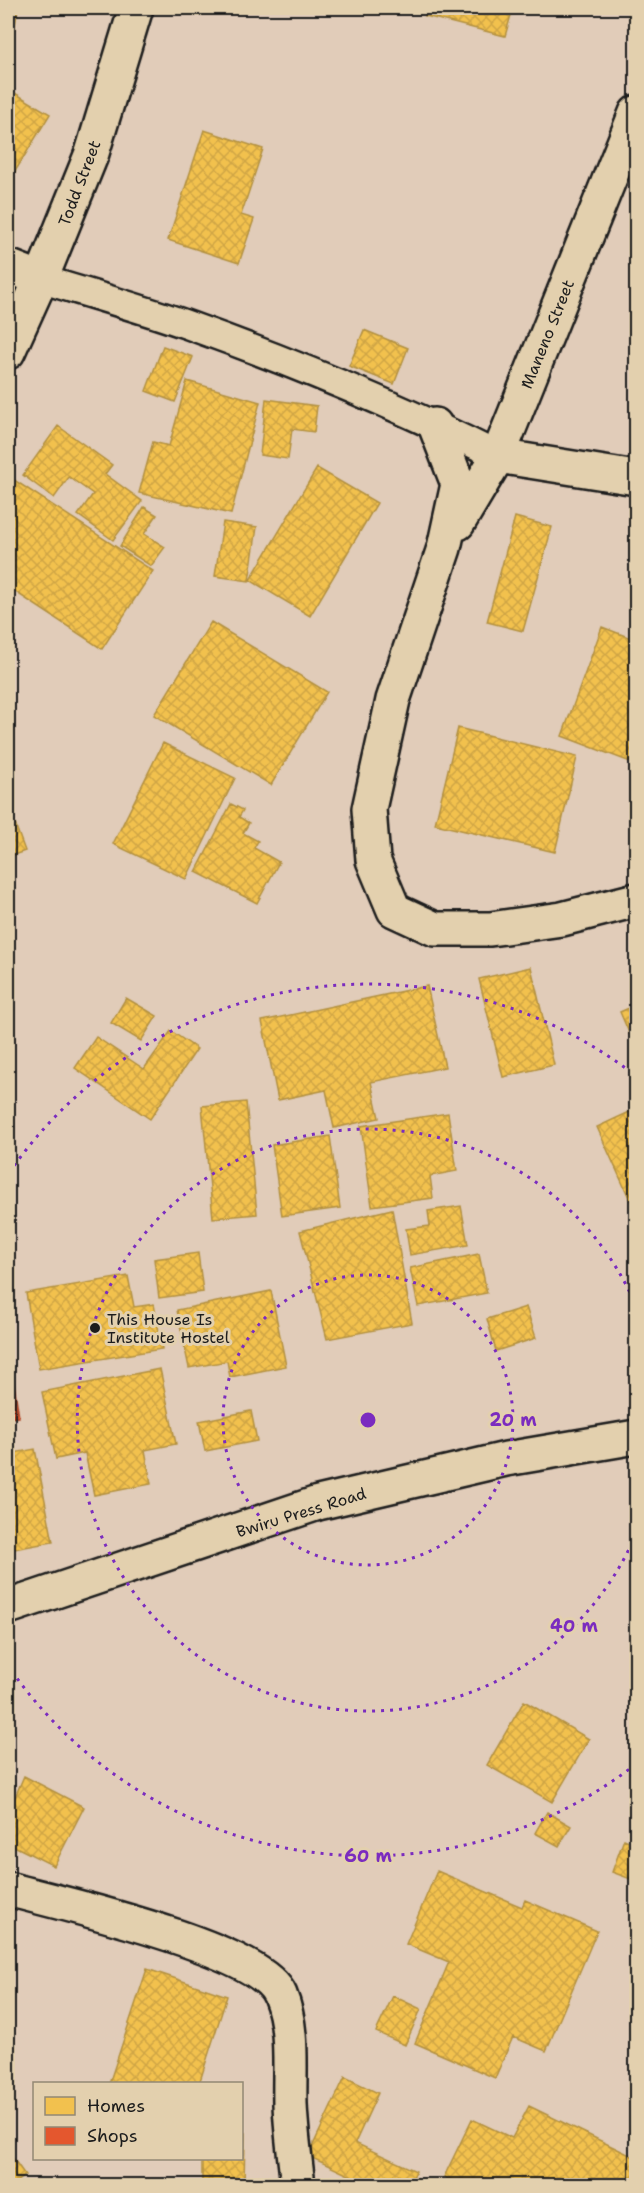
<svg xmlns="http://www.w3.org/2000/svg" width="644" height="2193" font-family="'Shantell Sans',sans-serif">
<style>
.homes{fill:url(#homes-cross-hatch);stroke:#b2903f;stroke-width:1.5}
.shops{fill:url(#shops-cross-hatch);stroke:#a84529;stroke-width:1.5}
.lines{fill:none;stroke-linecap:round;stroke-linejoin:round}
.service-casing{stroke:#1c1c1c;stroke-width:32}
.minor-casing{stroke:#1c1c1c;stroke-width:38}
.tertiary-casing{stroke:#1c1c1c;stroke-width:38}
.service{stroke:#e3d0ae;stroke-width:27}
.minor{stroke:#e3d0ae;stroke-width:33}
.tertiary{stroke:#e3d0ae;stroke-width:33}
.ring{fill:none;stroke:#7b2cbf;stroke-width:3;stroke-dasharray:3 6}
.poi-dot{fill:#1c1c1c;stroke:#e3d0ae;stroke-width:2}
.labels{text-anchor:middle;stroke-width:6;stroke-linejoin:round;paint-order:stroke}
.street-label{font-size:16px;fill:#1c1c1c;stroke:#e3d0ae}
.poi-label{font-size:16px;fill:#1c1c1c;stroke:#e3d0ae;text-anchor:start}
.centre{fill:#7b2cbf;stroke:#e3d0ae;stroke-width:3}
.ring-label{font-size:18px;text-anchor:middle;font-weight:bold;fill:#7b2cbf;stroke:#e3d0ae;stroke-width:6;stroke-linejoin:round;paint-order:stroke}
</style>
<defs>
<pattern id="homes-cross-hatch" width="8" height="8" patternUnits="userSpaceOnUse" patternTransform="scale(1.5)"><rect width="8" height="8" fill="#f2c14e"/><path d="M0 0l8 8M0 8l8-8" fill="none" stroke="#cfa544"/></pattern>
<pattern id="shops-cross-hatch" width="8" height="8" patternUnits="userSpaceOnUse" patternTransform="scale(1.5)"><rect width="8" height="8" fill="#e4572e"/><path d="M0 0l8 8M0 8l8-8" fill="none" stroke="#b84726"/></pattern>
</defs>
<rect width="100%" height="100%" fill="#e1ccb9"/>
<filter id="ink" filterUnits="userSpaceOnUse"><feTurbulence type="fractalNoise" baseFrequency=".0167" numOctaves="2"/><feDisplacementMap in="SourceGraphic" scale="12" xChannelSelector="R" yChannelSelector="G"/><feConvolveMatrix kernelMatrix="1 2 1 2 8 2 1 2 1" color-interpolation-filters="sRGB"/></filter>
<g filter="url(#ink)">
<path class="homes" d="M8,8H18L12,42H8Z
M427,8H513L505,36L425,16Z
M8,89L50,114L8,183Z
M204,130L263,149L241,215L254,219L239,263L168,240Z
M364,330L408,348L394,384L349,366Z
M163,346L193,357L175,402L146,391Z
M187,381L260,402L231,514L139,493L153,442L169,446Z
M266,399L317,406L314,432L292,429L288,459L260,455Z
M58,426L112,465L105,474L142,501L113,540L78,515L93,494L69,477L54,498L23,475Z
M317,468L377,503L310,616L250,580Z
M8,476L153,571L102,649L8,587Z
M144,507L157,515L144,534L165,547L151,566L120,546Z
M515,517L552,527L523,631L487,622Z
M223,522L257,527L249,581L215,576Z
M211,622L327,692L271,785L154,715Z
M602,627L636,640V752L633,763L562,736Z
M458,728L577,757L555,852L435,824Z
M163,743L235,778L186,879L113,844Z
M231,804L243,810L239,817L249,823L243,833L258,841L254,848L279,862L257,903L196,872Z
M15,824L25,851L8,857V827Z
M531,967L554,1065L503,1077L479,979Z
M427,986L445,1067L371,1082L379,1118L334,1128L326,1090L278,1100L262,1021Z
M126,998L157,1016L141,1041L111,1023Z
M636,1005V1049L620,1012Z
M171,1031L197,1049L150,1119L75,1068L96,1037L144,1069Z
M246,1102L257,1214L213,1218L202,1106Z
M636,1109V1199L631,1202L597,1127Z
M448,1113L457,1171L430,1176L433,1198L372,1206L361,1126Z
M330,1136L340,1208L282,1216L272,1145Z
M461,1206L468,1245L410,1255L406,1229L430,1226L428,1211Z
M392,1209L412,1323L327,1339L300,1231Z
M198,1253L203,1292L159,1298L154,1259Z
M479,1254L487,1293L418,1306L410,1268Z
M128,1276L134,1307L154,1304L162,1349L39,1369L26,1293Z
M271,1291L286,1366L230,1377L227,1361L189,1368L177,1310Z
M526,1307L536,1338L496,1351L487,1319Z
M160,1369L176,1444L145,1450L151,1484L94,1495L85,1453L56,1459L42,1392Z
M251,1411L257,1441L205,1451L199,1421Z
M35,1449L53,1542L8,1550V1454Z
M524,1701L589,1739L552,1802L487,1765Z
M24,1776L84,1807L54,1866L8,1843V1804L11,1806Z
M547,1812L571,1826L559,1846L535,1833Z
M624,1839L636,1844V1881L612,1872Z
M437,1871L522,1907L525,1900L597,1931L546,2051L513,2037L495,2078L415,2043L449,1962L406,1944Z
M147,1969L227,1996L199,2084H109Z
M393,1996L421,2009L405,2045L376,2032Z
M345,2077L378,2093L355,2143L416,2171L409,2186H372L308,2156Z
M529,2106L636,2158V2186H513L508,2183L506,2186H462L444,2177L472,2119L512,2138Z
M242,2133H245L244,2186H202V2158H242Z
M8,2151L25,2175L11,2186H8Z"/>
<path class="shops" d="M8,1343L19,1417L8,1418Z"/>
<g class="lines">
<g class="service-casing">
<path id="service" d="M41,279C90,294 140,308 188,325C294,363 398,406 498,456"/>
</g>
<g class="minor-casing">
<path id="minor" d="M8,266L41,279
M8,352L41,279L92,153L136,8
M435,425L458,484L444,548L393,700L369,809L373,860L394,910L435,929H490L562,919L636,900
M498,456L636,478
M458,523L498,456L636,113
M8,1889C60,1903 260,1948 280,1995C294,2029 289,2068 290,2104C291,2131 295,2158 298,2186"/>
</g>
<g class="tertiary-casing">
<path id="tertiary" d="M8,1607L318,1503L506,1459L636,1437"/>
</g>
<use href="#service" class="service"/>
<use href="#minor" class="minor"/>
<use href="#tertiary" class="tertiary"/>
</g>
</g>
<g class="ring">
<circle cx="368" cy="1420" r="145"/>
<path d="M636 1534A291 291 0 1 1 636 1306"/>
<path d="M636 1764A436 436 0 0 1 9 1667M9 1173A436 436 0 0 1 636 1076"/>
</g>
<circle class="poi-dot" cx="95" cy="1328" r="6"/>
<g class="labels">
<g class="street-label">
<text transform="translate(79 183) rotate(-69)" y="6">Todd Street</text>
<text transform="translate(547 334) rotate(-68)" y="6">Maneno Street</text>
<text transform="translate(301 1512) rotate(-17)" y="6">Bwiru Press Road</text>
</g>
<g class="poi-label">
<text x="107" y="1325">This House Is<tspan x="107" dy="18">Institute Hostel</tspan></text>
</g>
</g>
<circle cx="368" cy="1420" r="9" class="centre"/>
<g class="ring-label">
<text x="513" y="1426">20 m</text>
<text x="574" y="1632">40 m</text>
<text x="368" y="1862">60 m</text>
</g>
<rect width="644" height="2193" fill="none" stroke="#e3d0ae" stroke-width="30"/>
<rect x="15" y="15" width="614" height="2163" fill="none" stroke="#1c1c1c" stroke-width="2" filter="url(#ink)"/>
<rect x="33" y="2082" width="210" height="78" fill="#e3d0ae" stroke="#938874" stroke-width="1.5"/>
<rect x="45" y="2097" width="30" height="18" fill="#f2c14e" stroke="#938874" stroke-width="1.5"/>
<text x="87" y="2112" font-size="18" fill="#1c1c1c">Homes</text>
<rect x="45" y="2127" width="30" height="18" fill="#e4572e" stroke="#938874" stroke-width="1.5"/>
<text x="87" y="2142" font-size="18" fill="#1c1c1c">Shops</text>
</svg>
